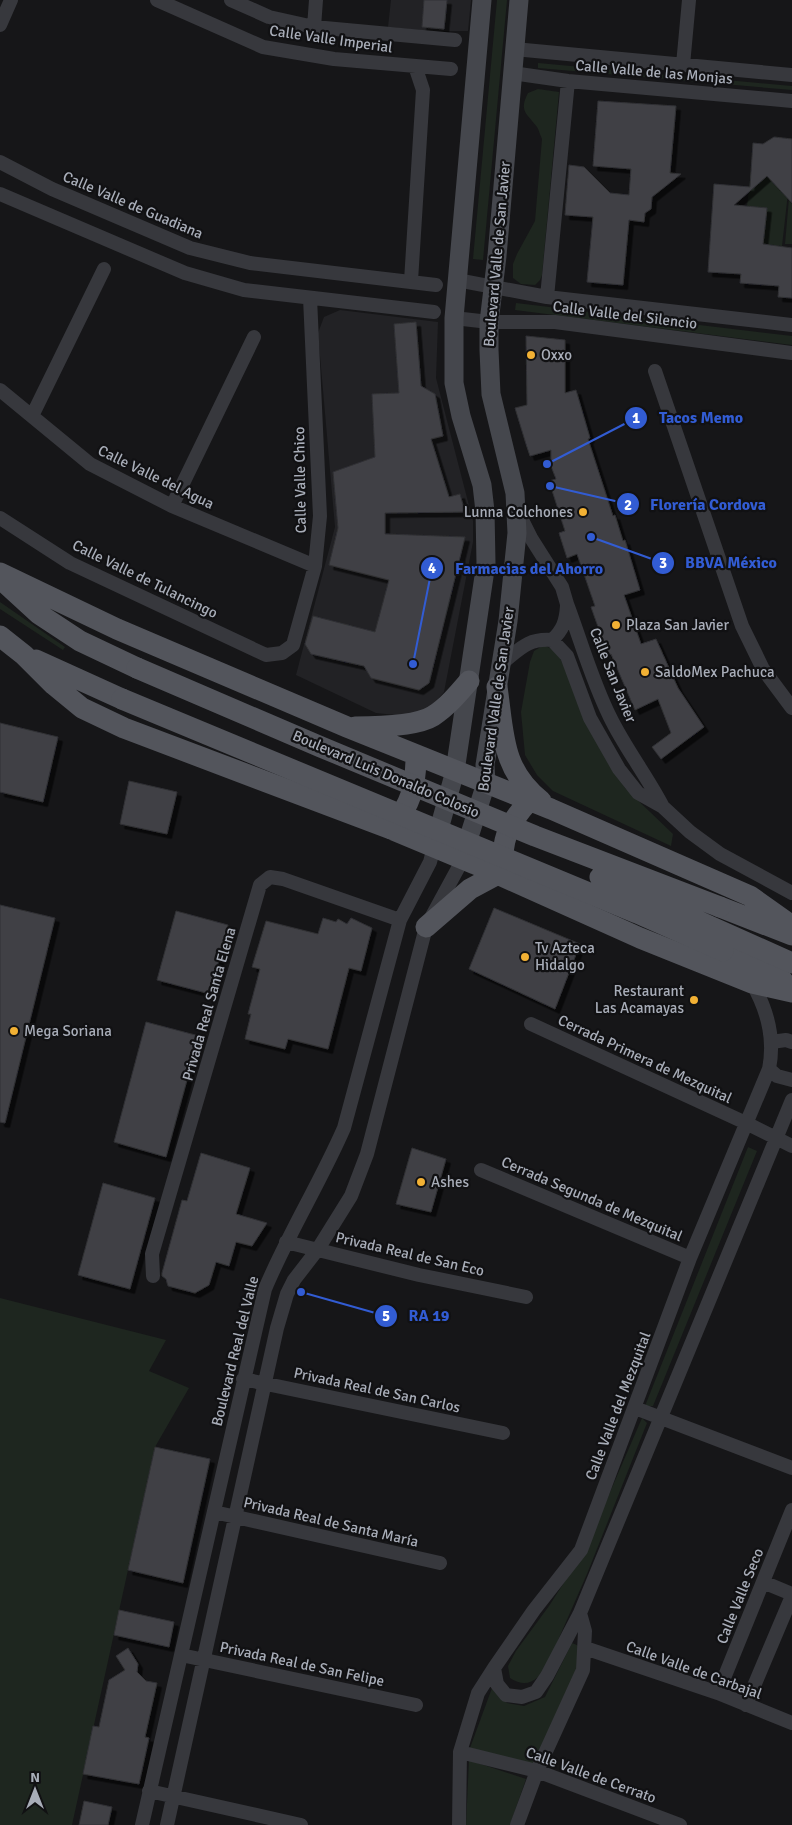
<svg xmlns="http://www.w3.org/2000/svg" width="792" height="1825" font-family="Signika,sans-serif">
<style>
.built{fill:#222225}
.green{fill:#1e261f}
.building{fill:#404145;stroke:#303034;filter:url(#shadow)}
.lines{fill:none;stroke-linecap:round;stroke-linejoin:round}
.minor{stroke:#37383d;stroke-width:14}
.secondary{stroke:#45474d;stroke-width:19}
.primary{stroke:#53555c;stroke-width:21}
.primary-bridge{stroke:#53555c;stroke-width:21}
.poi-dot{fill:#f2b134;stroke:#111113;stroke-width:2}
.labels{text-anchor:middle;stroke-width:4.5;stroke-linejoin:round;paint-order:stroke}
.street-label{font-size:15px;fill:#a8adb8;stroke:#111113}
.poi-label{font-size:15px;fill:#a8adb8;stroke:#111113;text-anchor:start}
.leader{fill:none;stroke:#325cd3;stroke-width:2}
.callout-dot{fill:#325cd3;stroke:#111113;stroke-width:2}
.mark-label{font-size:15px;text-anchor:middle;font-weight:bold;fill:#fff}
.callout-label{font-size:16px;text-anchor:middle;font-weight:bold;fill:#325cd3;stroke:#111113;stroke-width:4.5;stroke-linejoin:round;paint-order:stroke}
</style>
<defs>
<filter id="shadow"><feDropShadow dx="4.5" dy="4.5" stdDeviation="0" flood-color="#0009"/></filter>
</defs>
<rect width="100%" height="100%" fill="#161618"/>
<path class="built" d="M391,0H471L468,31H432L388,27Z
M340,310L438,322L436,378L473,521V542L444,692L428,710L405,716L376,713L296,675L335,527L318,333L324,317Z"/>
<path class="green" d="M497,0H507L483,260L473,259Z
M538,63L792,86V90L538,68Z
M538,89L559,92L542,275L540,280L535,285L521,284L513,278V264L517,254L535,221L542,139C540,135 539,130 537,127C528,114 518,112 528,93Z
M751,171L789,184L782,246L763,244L766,208L747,206Z
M789,198H792V244H785Z
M516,303L792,336V345L515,310Z
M0,602L65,647L63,650L0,609Z
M544,645L557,652L625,788L673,834L671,846L553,791L537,775L525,755L521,712L530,662L534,651Z
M748,1147L757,1151L653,1406H645Z
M0,1298L166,1340L149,1371L189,1388L155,1447L72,1825H0Z
M642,1418L647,1423L587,1574L548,1663C539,1679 528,1690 510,1678L508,1666L516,1651L549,1606L585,1550Z
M572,1643L579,1646L577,1672L533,1764L470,1748L492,1688L507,1703L524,1706L545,1697Z
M469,1760L526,1779L510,1825H466Z"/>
<path class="building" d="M424,0H447L444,29L422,27Z
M598,101L676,106L670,173L681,174L652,197L651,209L645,213L644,222L629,220L623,285L587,282L593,217L565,215L569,165L584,167L610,193L629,195L631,169L593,166Z
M774,137L792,139V203L767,176L734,205L767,208L763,244L792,248V298L778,297L779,286L740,283L741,274L708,272L714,184L750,187L753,143L763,144Z
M416,322L421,386L435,394L443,436L431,439L449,497L460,494L465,512L385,513V534L465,537L429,683L419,690L371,678L364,666L311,654L305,644L313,616L375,632L389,580L329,565L338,528L333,472L375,457L372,394L399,393L394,324Z
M526,336L565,340V393L576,390L590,438L588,439L613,516L615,515L623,541L625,540L640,590L624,595L641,644L656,639L678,688L704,727L661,759L652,747L671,733L658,699L635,710L611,654L608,655L591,607L595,606L577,554L567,558L559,533L565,531L549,481L556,479L551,466V450L530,456L526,444L515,408L527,405Z
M0,723L58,737L43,802L0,792Z
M129,781L177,792L167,834L120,824Z
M0,905L55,918L5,1123L0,1122Z
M494,908L580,944L555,1009L469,969Z
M176,911L228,925L210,994L157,980Z
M323,918L336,922L338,919L347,924L351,918L372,928L361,971L349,968L328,1049L288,1039L285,1049L245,1039L251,1014H248L260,969L252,967L266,921L318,934Z
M146,1022L199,1036L166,1157L114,1142Z
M412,1148L446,1159L431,1212L396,1204Z
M201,1153L250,1168L236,1214L267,1223L252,1246L236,1242L229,1266L216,1262L209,1285L195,1293L168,1286L166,1279L162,1276V1273L182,1200L187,1201Z
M103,1183L155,1198L130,1289L78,1275Z
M155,1447L210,1459L183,1583L128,1570Z
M119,1610L174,1622L169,1647L114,1635Z
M128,1648L138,1664L137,1672L146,1681L157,1683L145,1737L149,1738L139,1784L83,1774L93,1726L99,1727L109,1680L125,1670L116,1656Z
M84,1801L112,1807L108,1825H79Z"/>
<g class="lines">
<path class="minor" d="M157,0L263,47L334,59L451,69
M231,0L269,17L314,27L455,40
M0,25L11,0
M314,27L316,0
M514,49L792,75
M683,65L689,0
M512,73L568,81L792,101
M0,162L52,189L190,248L250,263L436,285
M0,194L185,273L244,290L434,312
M457,280L547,297L792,325
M411,281L423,90L415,66
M547,297L568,81
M454,318L489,322H555L792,353
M655,371L742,626L763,669L792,708
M0,390L90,464L172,506L315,566
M32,416L104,269
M172,506L254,337
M519,514L531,538L562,587L567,604C581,641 592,681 610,717C625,748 647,776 663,807
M0,518L70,563L266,655L282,653L293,645L315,566L320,516L310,298
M552,640C563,630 566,621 567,606
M501,664C519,650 527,638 552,640L567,656L590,718L619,769L638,793L663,807L690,832L720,854L792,893
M531,1024L746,1123L792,1146
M771,1042L786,1040L792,1042
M769,1069L777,1076L792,1080
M481,1170L690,1258
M286,1242L419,1275L526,1297
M153,1276L152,1254L260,885L270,877L283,879L400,920
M243,1379L503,1433
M635,1408L792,1468
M214,1512L440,1563
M763,1582L792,1594
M585,1648L718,1693L792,1723
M181,1655L416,1705
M494,1668L497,1684L506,1695L522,1697L536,1692L547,1676L580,1613
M718,1693L792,1510
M746,1705L792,1596
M460,1752L537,1771L680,1825
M149,1791L301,1825
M142,1825L265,1289C288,1234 320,1183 344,1128L400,920L430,862L434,847
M167,1825L277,1328L287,1294L294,1280L318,1249L351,1196L367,1154L426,927L463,859
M459,1825L460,1752L478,1693L494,1668L534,1610L581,1550L690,1258L769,1069C775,1039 767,1009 752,983
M517,1825L537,1771L583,1670L585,1631L580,1613L792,1100"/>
<path class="secondary" d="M435,844L455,771L486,563L485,511L482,485L461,416L454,383V318L482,0
M463,856L486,783L485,765L508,621L517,533L515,493L491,394L489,350V322L497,256L519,0"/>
<path class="primary" d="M0,573L117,629L347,727L551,809L750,896L792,926
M4,582L39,614L80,641L137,668
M0,636L24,655L54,685L82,708L124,728L391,829L475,864L640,938L752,983L792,992
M36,660L122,699
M497,687C504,734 501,769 541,801
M355,727C374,727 417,726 433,716C447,707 458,694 469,681
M391,829C411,804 416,787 416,755
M503,875C501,842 506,826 529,801
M720,907L792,935
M426,927L470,889L498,874
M723,951L783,981"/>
<path class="primary-bridge" d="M137,668L321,747L535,836L720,907
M122,699L637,913L723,951
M600,877L792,963"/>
</g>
<g class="poi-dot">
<circle cx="531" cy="355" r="5"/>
<circle cx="583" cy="512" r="5"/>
<circle cx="616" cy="625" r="5"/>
<circle cx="645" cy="672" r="5"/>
<circle cx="525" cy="957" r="5"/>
<circle cx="694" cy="1000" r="5"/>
<circle cx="14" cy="1031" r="5"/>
<circle cx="421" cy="1182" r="5"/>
</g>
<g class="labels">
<g class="street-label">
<text transform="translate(331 39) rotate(8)" y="5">Calle Valle Imperial</text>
<text transform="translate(654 72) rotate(5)" y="5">Calle Valle de las Monjas</text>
<text transform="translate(133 205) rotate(23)" y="5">Calle Valle de Guadiana</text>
<text transform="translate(497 254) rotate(-85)" y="5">Boulevard Valle de San Javier</text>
<text transform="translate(625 315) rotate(7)" y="5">Calle Valle del Silencio</text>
<text transform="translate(156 477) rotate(26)" y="5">Calle Valle del Agua</text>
<text transform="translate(300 480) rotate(-91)" y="5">Calle Valle Chico</text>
<text transform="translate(145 579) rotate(26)" y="5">Calle Valle de Tulancingo</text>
<text transform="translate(613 675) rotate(68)" y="5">Calle San Javier</text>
<text transform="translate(496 699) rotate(-82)" y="5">Boulevard Valle de San Javier</text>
<text transform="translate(386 774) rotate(23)" y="5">Boulevard Luis Donaldo Colosio</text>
<text transform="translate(209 1004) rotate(-74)" y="5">Privada Real Santa Elena</text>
<text transform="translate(645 1059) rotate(25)" y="5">Cerrada Primera de Mezquital</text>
<text transform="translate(592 1199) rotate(23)" y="5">Cerrada Segunda de Mezquital</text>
<text transform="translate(410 1254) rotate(13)" y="5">Privada Real de San Eco</text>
<text transform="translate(235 1351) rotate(-76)" y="5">Boulevard Real del Valle</text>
<text transform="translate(377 1390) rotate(12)" y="5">Privada Real de San Carlos</text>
<text transform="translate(618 1406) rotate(-69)" y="5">Calle Valle del Mezquital</text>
<text transform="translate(331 1522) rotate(13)" y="5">Privada Real de Santa María</text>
<text transform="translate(740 1596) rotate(-68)" y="5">Calle Valle Seco</text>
<text transform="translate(302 1664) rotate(12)" y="5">Privada Real de San Felipe</text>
<text transform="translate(694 1670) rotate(20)" y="5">Calle Valle de Carbajal</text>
<text transform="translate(591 1775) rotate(20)" y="5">Calle Valle de Cerrato</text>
</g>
<g class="poi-label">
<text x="541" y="360">Oxxo</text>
<text x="573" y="517" text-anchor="end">Lunna Colchones</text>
<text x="626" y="630">Plaza San Javier</text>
<text x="655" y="677">SaldoMex Pachuca</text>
<text x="535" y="953">Tv Azteca<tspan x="535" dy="17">Hidalgo</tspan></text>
<text x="684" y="996" text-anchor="end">Restaurant<tspan x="684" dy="17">Las Acamayas</tspan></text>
<text x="24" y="1036">Mega Soriana</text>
<text x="431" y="1187">Ashes</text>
</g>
</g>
<path class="leader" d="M547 464L636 418M550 486L628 504M591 537L663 563M413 664L432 568M301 1292L386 1316"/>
<g class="callout-dot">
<circle cx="547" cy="464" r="5"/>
<circle cx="550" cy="486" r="5"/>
<circle cx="591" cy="537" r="5"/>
<circle cx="413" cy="664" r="5"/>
<circle cx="301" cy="1292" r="5"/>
<circle cx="636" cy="418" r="12"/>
<circle cx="628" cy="504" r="12"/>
<circle cx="663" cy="563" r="12"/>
<circle cx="432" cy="568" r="12"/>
<circle cx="386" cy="1316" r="12"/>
</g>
<g class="mark-label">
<text x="636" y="423">1</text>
<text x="628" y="510">2</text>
<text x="663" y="568">3</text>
<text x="432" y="573">4</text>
<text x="386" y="1321">5</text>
</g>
<g class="callout-label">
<text x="701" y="423">Tacos Memo</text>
<text x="708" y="510">Florería Cordova</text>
<text x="731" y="568">BBVA México</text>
<text x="529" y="574">Farmacias del Ahorro</text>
<text x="429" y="1321">RA 19</text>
</g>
<g transform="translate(35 1790)" stroke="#111113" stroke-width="4" paint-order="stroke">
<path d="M0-4L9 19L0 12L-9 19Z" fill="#a8adb8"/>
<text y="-8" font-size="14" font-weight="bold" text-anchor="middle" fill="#a8adb8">N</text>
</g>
</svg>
